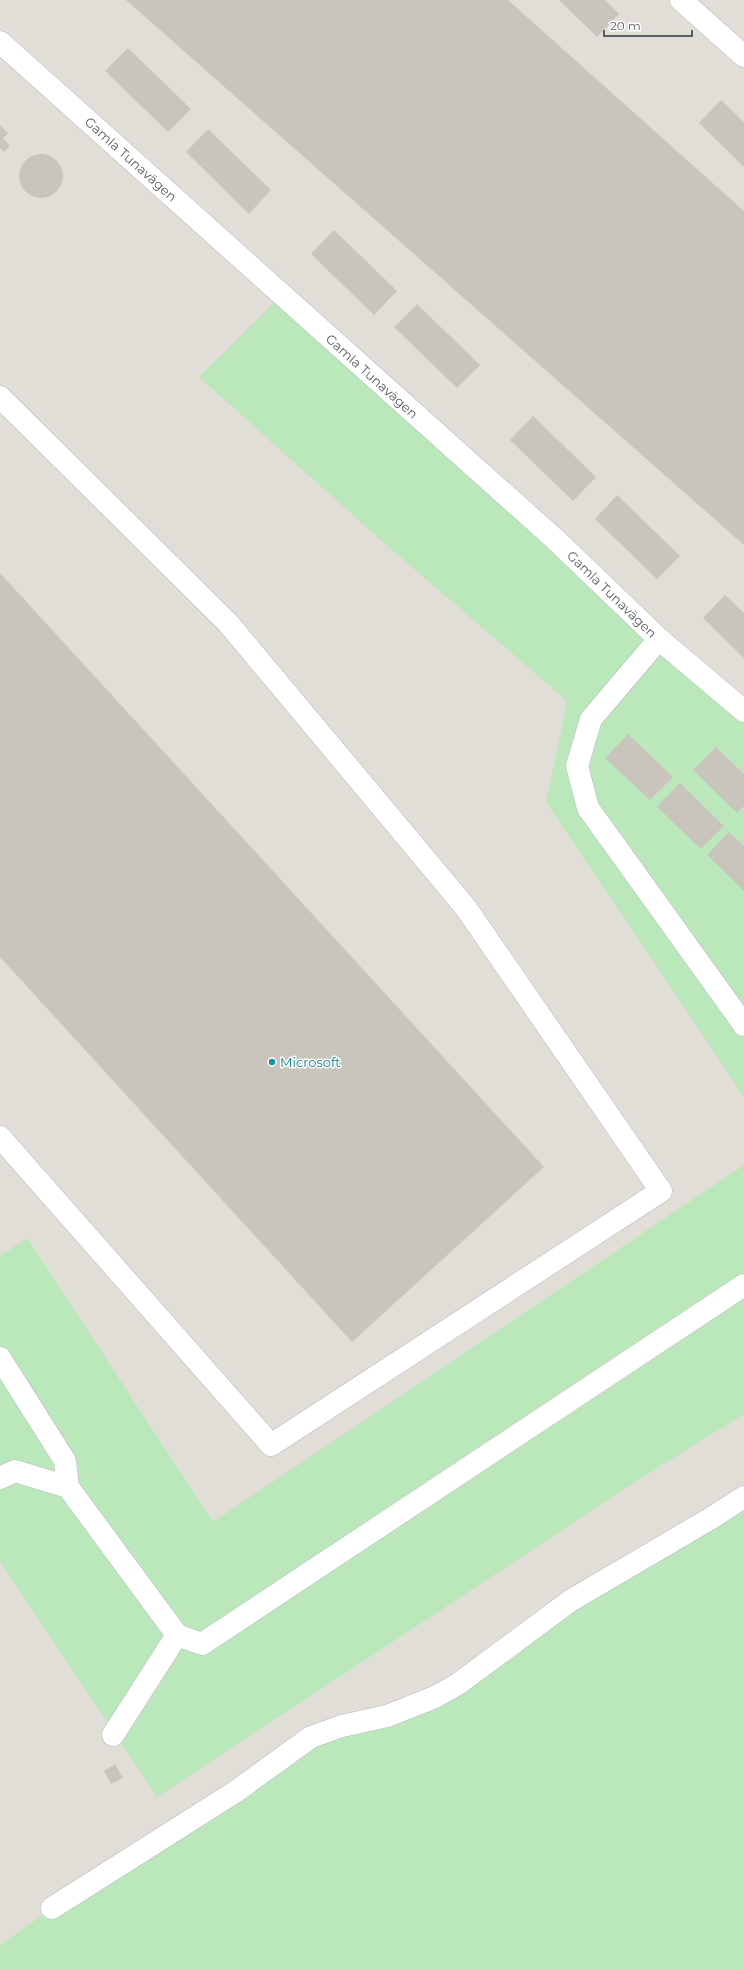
<svg xmlns="http://www.w3.org/2000/svg" width="744" height="1969" font-family="Montserrat,sans-serif">
<style>
.industrial{fill:#e1ded8}
.green{fill:#bae8ba}
.building{fill:#c9c5bd}
.lines{fill:none;stroke-linecap:round;stroke-linejoin:round}
.minor-casing{stroke:#b6b9bf;stroke-width:23}
.minor{stroke:#fff;stroke-width:22}
.culture-dot{fill:#0f9aa8;stroke:#fff;stroke-width:1.5}
.labels{text-anchor:middle;stroke-width:3;stroke-linejoin:round;paint-order:stroke}
.street-label{font-size:13px;fill:#595e63;stroke:#fff}
.culture-label{font-size:13px;fill:#0d838f;stroke:#fff;text-anchor:start}
</style>
<rect width="100%" height="100%" fill="#eeebe0"/>
<path class="industrial" d="M0,0H744V1497L507,1647L52,1908L0,1945Z"/>
<path class="green" d="M282,295L744,711V1097L546,802L567,701L385,544L199,377Z
M744,1165V1414L646,1475L157,1797L0,1562V1256L27,1238L213,1522Z
M744,1497V1969H0V1945L52,1908L290,1752L387,1716Z"/>
<path class="building" d="M126,0H508L744,211V545Z
M559,0H605L619,14L597,37Z
M128,48L191,109L168,132L105,71Z
M721,100L744,122V167L699,123Z
M0,125L8,133L3,138L10,146L4,152L0,148Z
M208,129L271,190L249,214L186,152Z
M19 176a22 22 0 1 1 44 0a22 22 0 1 1-44 0Z
M334,230L397,291L374,315L311,254Z
M417,304L480,365L457,388L394,327Z
M533,416L596,477L573,501L510,440Z
M617,495L680,556L657,579L595,519Z
M0,573L544,1167L352,1342L0,957Z
M725,595L744,613V658L703,618Z
M628,734L673,777L650,800L605,758Z
M716,747L744,774V806L737,813L693,770Z
M680,783L724,826L701,849L657,807Z
M729,832L744,846V891L707,855Z
M115,1764L123,1778L111,1784L104,1771Z"/>
<g class="lines">
<g class="minor-casing">
<path id="minor" d="M681,0L744,56
M0,42L557,541L659,639L744,711
M0,397L228,623L466,908L661,1191L271,1445L0,1137
M659,639L591,719L577,766L588,808L744,1025
M0,1358L65,1461L68,1487
M0,1478L15,1471L68,1487L177,1635L202,1644L744,1285
M113,1735L177,1635
M52,1908L235,1792L311,1737L342,1726L387,1716L435,1697L458,1684L570,1601L713,1517L744,1497"/>
</g>
<use href="#minor" class="minor"/>
</g>
<circle class="culture-dot" cx="272" cy="1062" r="4"/>
<g class="labels">
<g class="street-label">
<text transform="translate(131 159) rotate(42)" y="5">Gamla Tunavägen</text>
<text transform="translate(372 376) rotate(42)" y="5">Gamla Tunavägen</text>
<text transform="translate(612 594) rotate(44)" y="5">Gamla Tunavägen</text>
</g>
<g class="culture-label">
<text x="280" y="1067">Microsoft</text>
</g>
</g>
<path d="M604 30v6h88v-6" fill="none" stroke="#595e63" stroke-width="2"/>
<text x="610" y="30" font-size="12" fill="#595e63" stroke="#ffffff" stroke-width="3" paint-order="stroke">20 m</text>
</svg>
